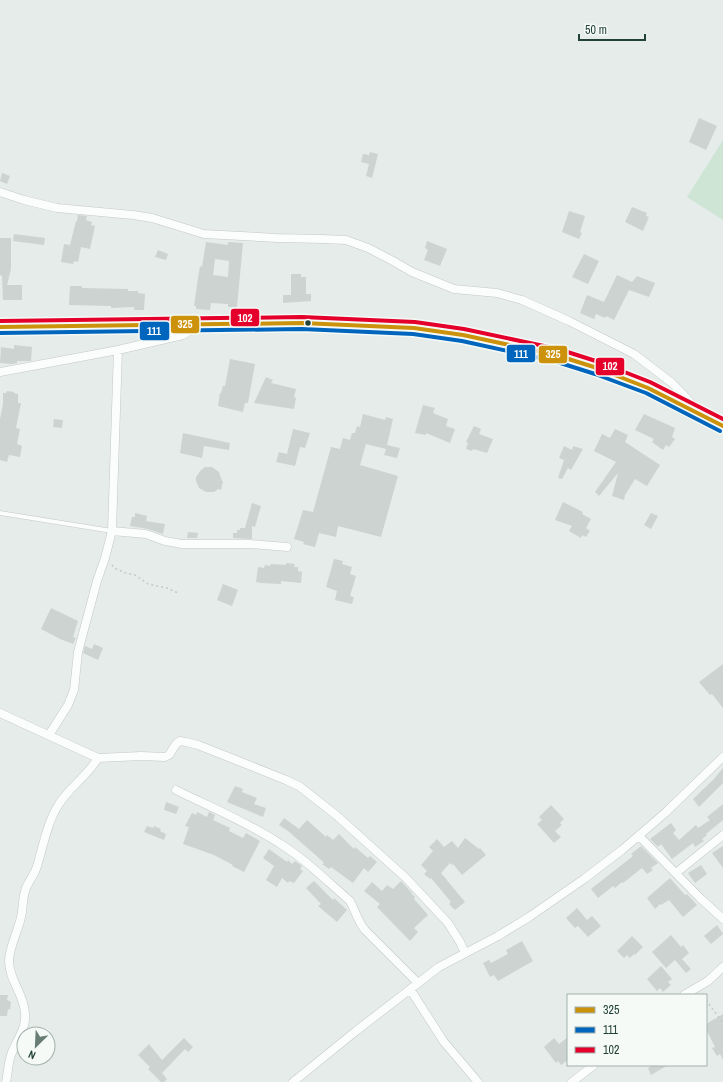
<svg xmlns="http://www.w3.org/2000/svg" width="723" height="1082" font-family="'Archivo Narrow',sans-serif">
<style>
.green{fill:#cee5d5}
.building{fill:#cdd3d0;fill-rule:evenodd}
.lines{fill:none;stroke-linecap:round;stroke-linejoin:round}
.service-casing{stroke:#c3c9c6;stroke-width:5}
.minor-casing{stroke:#c3c9c6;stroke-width:9}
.trunk-casing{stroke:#c2cbc8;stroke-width:14}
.path{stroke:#c2cbc8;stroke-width:1.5;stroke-dasharray:2 3;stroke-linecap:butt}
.service{stroke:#fbfcfc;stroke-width:4}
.minor{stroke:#fbfcfc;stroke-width:8}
.trunk{stroke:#c4cecc;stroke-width:13}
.bus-1-casing{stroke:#f5faf7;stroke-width:7}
.bus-2-casing{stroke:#f5faf7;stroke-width:7}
.bus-3-casing{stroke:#f5faf7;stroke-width:7}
.bus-1{stroke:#cc920b;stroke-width:4}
.bus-2{stroke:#0065bd;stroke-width:4}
.bus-3{stroke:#e4002b;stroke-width:4}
.bus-dot{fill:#224138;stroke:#f5faf7;stroke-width:1.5}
.line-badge{stroke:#f5faf7;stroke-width:1.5}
.badge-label{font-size:11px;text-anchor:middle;font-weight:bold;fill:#fff}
</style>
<rect width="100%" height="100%" fill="#e6ece9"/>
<path class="green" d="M723,140V220L687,197Z"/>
<path class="building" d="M699,118L717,126L706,150L689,142Z
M370,152L378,154L372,178L366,176L369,164L361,162L363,154L369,155Z
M2,173L10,176L7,184L0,181Z
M632,207L647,213L646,216L649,217L643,231L625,222Z
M569,211L585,216L580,232L582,233L579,239L562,232Z
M78,215L87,216L86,220L92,222L91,225L95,226L90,249L81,247L78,262L74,261L73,264L61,262L64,244L70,245L76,221L77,222Z
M14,234L45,238L44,245L13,241Z
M0,238H11V269L7,285H22V300H3L2,276L0,275Z
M427,241L447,249L440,266L424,260L428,250L425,248Z
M206,242L228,245V242L243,243L237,307H228V304L211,303L210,310L196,309V306H194L198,278L200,266L202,267ZM215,259L229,261L228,277L213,275Z
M158,250L168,254L166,260L155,257Z
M584,254L599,261L588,284L572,277Z
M291,274H301V277H306V294H311V301L283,303V295H291Z
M617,275L632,282L637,276L655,283L649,297L629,290L614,320L606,316L605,318L596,314L594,319L580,313L587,295L604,302Z
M70,286H82V288L128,289V291H138V293L145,294L144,310H134V307L111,308V306L69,305Z
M14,345L32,347L31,361H17V363L12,364L0,363L1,347L14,349Z
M230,359L255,364L248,403H245L243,412L218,406L220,393H221L223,386H225Z
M266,377L273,380L271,383L296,389L294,397L296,398L294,409L254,403Z
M7,391L14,392V393L18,394V403H21L16,428L20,429L17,444L22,446L20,457L9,455L7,462L0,460V419L3,404V393H6Z
M423,405L435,408L433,412L435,414L448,419L446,426L455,429L450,443L426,433V435L415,433Z
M363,414L385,420L386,417L393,419L387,445L400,448L397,458L384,455L386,449L366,444L360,465L398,476L381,537L338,526L336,537L319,533L315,547L303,544L304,542L294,539L303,510L313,512L331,447L340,449L343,438L350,440L352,433H355L357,426L360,427Z
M644,414L675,428L672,437L675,439L669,447L666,445L663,450L652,442L654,439L635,430Z
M54,419L63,420L62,428L53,427Z
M474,426L481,429L479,434L493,439L487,453L473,449L472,451L466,449L468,443L466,442Z
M293,429L310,433L305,448L300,447L295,466L276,462L279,452L287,454Z
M615,429L628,435L625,442L660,465L647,486L635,479L625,495L624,500L612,496L618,473L599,496L595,492L616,462L594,451L602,434L610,438Z
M183,433L230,443L229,450L204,446L202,458L180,453Z
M564,446L572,450L573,446L583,449L571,470L568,468L562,479L558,478L564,460L559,458Z
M205,467H212L219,472L222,481H223L221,490L218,489L214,492H206L199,488L196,481V477L201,470Z
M563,502L583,512L582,514L591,519L586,528L590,531L586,537L582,535L581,538L569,531L572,526L555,520Z
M252,503L261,506L255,527L252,526V539L233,538V533H237V530H240V528H245Z
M135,513L147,516L146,521L165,524L163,534L148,529L130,526L132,517H135Z
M651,513L658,516L651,529L644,525Z
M188,532L198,533L197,538H187Z
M334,559L343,561L342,564L352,567L350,574L356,576L350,596L354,597L352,604L335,600L337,591L326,587Z
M286,563L295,564L294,567H298V571L302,572L301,583L281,581V584L261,583L256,582L258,567L264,568L265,565L270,566L271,564L286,565Z
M223,584L238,590L232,606L217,600Z
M51,608L78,621L73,637L76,638L73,644L60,639L41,629Z
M94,644L103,648L98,660L83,653L85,646L92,649Z
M723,664V708L712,694L710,695L699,682Z
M723,768V783L699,807L693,799L713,780Z
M235,786L243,789L242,792L257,798L254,804L266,808L263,817L227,802Z
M166,802L179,807L176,814L164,810Z
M723,804V820L706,834L707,835L702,839L704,841L695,847L693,843L672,859L661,844L658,847L650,839L671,823L676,830L673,833L679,840L696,825L698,828L710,820L707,817Z
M551,805L564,819L560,823L562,825L555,831L561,837L554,843L537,824L542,820L539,817Z
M197,812L207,817L209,812L215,815L213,820L230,828L229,831L243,838L246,833L260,841L244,872L232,866L233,865L214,855L183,844L189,827L185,826L192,813L196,815Z
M284,818L299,829L307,820L326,837L327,835L333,840L339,834L354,849L355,847L368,858L370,856L377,862L368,872L364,868L353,883L331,867L329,869L322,864L324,863L320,859L288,831L279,825Z
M147,826L153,828L154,826L161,829L160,831L166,834L164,840L144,832Z
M465,838L479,849L480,848L486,855L462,875L453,864L452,865L450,863L441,873L465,902L455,910L449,904L451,902L431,878L430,879L424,874L427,871L421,865L433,851L429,847L437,839L444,847L452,841L458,848Z
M641,846L658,863L651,868L653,870L647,874L642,868L623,883L622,882L615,888L613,886L598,898L591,889L633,856L631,854Z
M723,846V868L712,853Z
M269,849L287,862L288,860L292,864L295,861L302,866L300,869L303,871L294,883L289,881L288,883L282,878L277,887L266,880L274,866L263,858Z
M701,865L707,874L695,883L688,873Z
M670,878L685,895L687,894L697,905L683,917L669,900L661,905L660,904L655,909L647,898Z
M314,881L333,900L334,898L347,910L337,922L318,906L321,904L306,888Z
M401,881L412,893H411L415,897L414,899L428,915L414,928L418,932L410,941L377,907L380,904L364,891L372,882L382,891L387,885L393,889Z
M577,908L587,920L592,916L601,926L588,937L578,926L575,928L566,918Z
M717,925L723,934L711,944L704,936Z
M671,935L681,947L683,945L689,953L682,959L691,969L686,973L675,960L666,968L652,952Z
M632,936L643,947L635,955L634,954L630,958L627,955L624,958L617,951Z
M522,941L533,961L498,981L494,975L490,977L483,963L489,960L491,963L508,954L506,950Z
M661,966L672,979L668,982L671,985L663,992L660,988L657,991L647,979Z
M0,995H8L7,1000L11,1002L10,1010L8,1009L7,1016H0Z
M723,1014V1060L720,1054L717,1056L712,1048L715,1047L706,1029V1024Z
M568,1037V1060L561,1065L558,1061L556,1063L544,1047L554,1038L559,1044Z
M184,1038L193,1047L188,1052L185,1049L162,1073L167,1079L164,1082H161L148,1069L150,1067L138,1055L149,1044L162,1060Z
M653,1065H668L651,1075L648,1068Z"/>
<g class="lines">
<g class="service-casing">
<path id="service" d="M0,513L112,531"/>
</g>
<g class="minor-casing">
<path id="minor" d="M0,192L24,200L57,208L133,215L152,218L204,234L277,238L322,239L346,240L368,248L393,261L412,272L454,289L497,293L522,300L569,321L634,354L672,383L699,411
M0,372L118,350L183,335L191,330L197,324
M112,531L146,534L165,541L182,544H250L287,547
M0,713L98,758L141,756L165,757L169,755L176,744L180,741L186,742L198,745L236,760L286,780L299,786L336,815L406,878L448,923L460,942L465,953
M49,735L68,705L74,690L78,652L97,581L105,558L112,531L118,350
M176,790C210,807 247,822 279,843C305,859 327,881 350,901C356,912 357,920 365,930L418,983
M639,836L700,898L723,919
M676,873L723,835
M410,989L444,1042L478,1082
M684,995L708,981L723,967
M6,1082C8,1073 8,1064 11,1055C16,1041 27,1028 25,1013C24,994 9,980 9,961C9,946 20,928 22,912C23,903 23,896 26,888C29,881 35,874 37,866C43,848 46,826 56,809C66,789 87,777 98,758
M293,1082L356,1031L439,967L498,936L529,917L584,879L622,850L665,813L723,757
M572,1082L594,1065"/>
</g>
<g class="trunk-casing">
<path id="trunk" d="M0,327L302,323L414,328L463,335L556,355L597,368L648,388L723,426"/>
</g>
<path class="path" d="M112,565L114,568L126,573L135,575L148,584L167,588L178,593
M706,1000L723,1023"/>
<use href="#service" class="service"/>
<use href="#minor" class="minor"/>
<use href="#trunk" class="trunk"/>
<g class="bus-1-casing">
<path id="bus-1" d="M0,327L302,323L414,328L463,335L556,355L597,368L648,388L723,426"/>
</g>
<g class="bus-2-casing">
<path id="bus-2" d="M0,333L302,329L413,334L462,341L554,361L595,374L646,393L720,431"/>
</g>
<g class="bus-3-casing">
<path id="bus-3" d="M0,321L302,317L415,322L464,329L558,349L599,362L650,382L723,419"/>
</g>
<use href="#bus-1" class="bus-1"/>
<use href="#bus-2" class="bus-2"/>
<use href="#bus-3" class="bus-3"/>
</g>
<circle class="bus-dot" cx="308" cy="323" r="3.5"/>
<g class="line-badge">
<rect x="230" y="308" width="30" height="19" rx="4" fill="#e4002b"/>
<rect x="170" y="315" width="30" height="19" rx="4" fill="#cc920b"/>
<rect x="139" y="321" width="31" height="20" rx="4" fill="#0065bd"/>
<rect x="506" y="344" width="30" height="19" rx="4" fill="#0065bd"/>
<rect x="538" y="345" width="30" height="19" rx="4" fill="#cc920b"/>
<rect x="595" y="357" width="30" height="19" rx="4" fill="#e4002b"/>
</g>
<g class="badge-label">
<text x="245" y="322">102</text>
<text x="185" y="328">325</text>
<text x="154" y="335">111</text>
<text x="521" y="358">111</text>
<text x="553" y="358">325</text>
<text x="610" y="370">102</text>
</g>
<rect x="567" y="994" width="140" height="72" fill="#f5faf7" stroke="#a1b0ab"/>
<rect x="575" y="1007" width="20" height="6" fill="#cc920b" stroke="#a1b0ab"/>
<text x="603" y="1014" font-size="12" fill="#224138">325</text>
<rect x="575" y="1027" width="20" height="6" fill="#0065bd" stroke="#a1b0ab"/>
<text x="603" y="1034" font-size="12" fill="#224138">111</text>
<rect x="575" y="1047" width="20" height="6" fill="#e4002b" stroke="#a1b0ab"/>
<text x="603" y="1054" font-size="12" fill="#224138">102</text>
<g transform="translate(36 1046) rotate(204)"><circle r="19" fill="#f5faf7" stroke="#a1b0ab"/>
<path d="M0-3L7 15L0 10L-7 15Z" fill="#677d76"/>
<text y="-6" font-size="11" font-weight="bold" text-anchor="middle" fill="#224138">N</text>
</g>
<path d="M579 34v6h66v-6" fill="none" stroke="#224138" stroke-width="2"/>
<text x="585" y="34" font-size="12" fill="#224138" stroke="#f5faf7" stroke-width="3" paint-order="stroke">50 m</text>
</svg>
